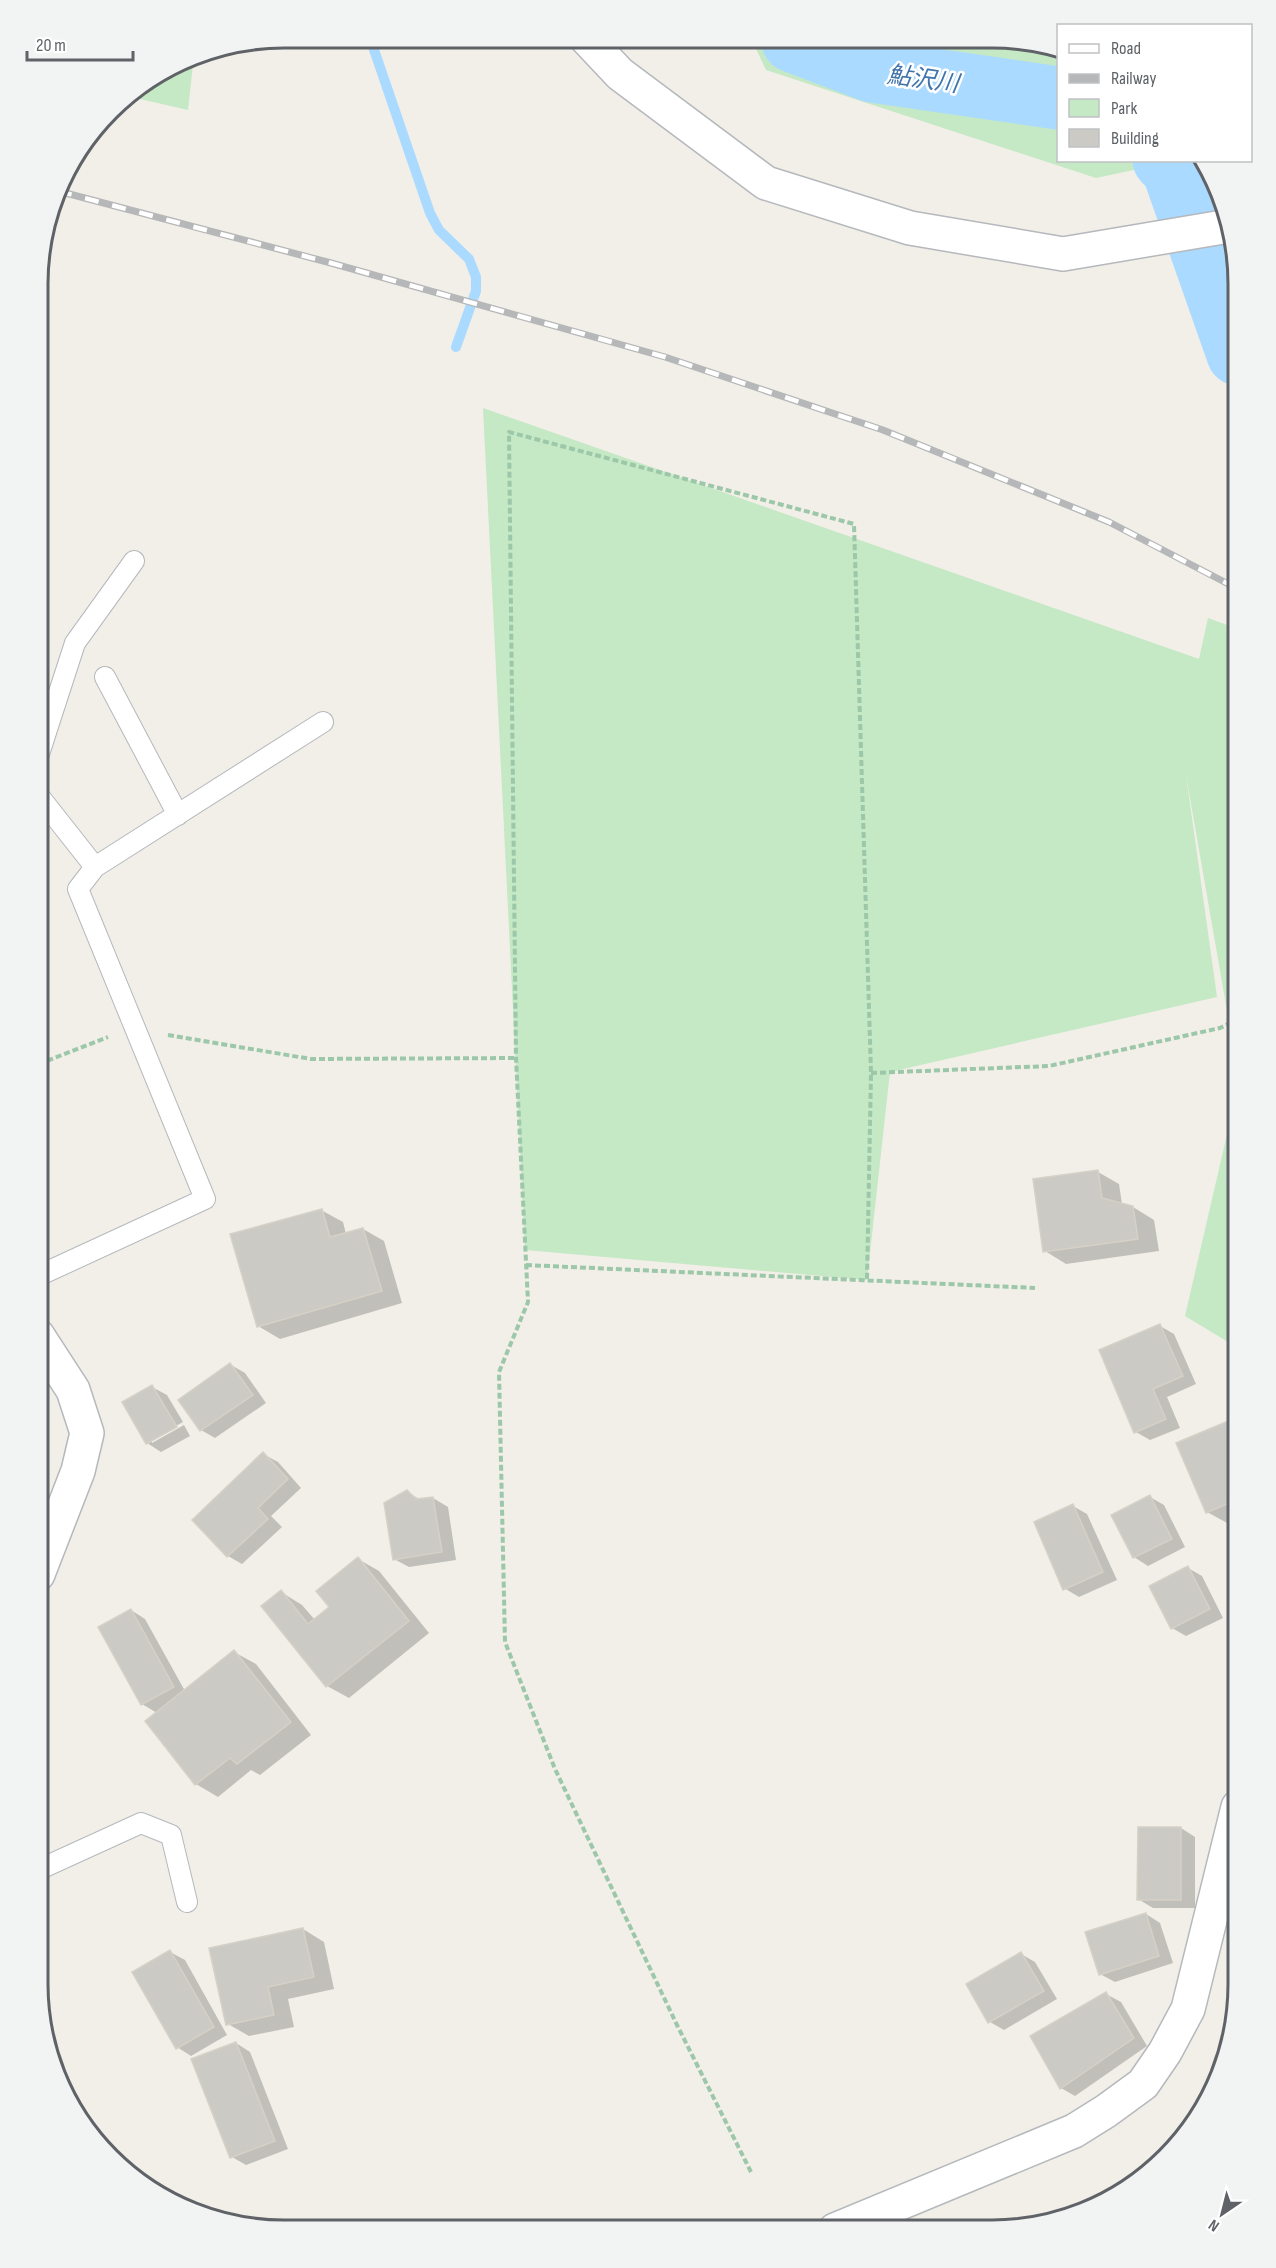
<svg xmlns="http://www.w3.org/2000/svg" width="1276" height="2268" font-family="'Sofia Sans Condensed','Noto Sans JP',sans-serif">
<style>
.green{fill:#c5e8c5}
.shadow{fill:#0003}
.lines{fill:none;stroke-linecap:round;stroke-linejoin:round}
.stream{stroke:#aadaff;stroke-width:10}
.river{stroke:#aadaff;stroke-width:63}
.building{fill:#cccac5;stroke:#d6d1c6;stroke-width:1.5}
.service-casing{stroke:#b5b8bc;stroke-width:22}
.minor-casing{stroke:#b5b8bc;stroke-width:36}
.tertiary-casing{stroke:#b5b8bc;stroke-width:36}
.path{stroke:#9cc7a9;stroke-width:4;stroke-dasharray:6 3;stroke-linecap:butt}
.service{stroke:#fff;stroke-width:20}
.minor{stroke:#fff;stroke-width:33}
.tertiary{stroke:#fff;stroke-width:33}
.rail-casing{stroke:#b6b7b8;stroke-width:7}
.rail{stroke:#fff;stroke-width:4.5;stroke-dasharray:14;stroke-linecap:butt}
.labels{text-anchor:middle;stroke-width:5;stroke-linejoin:round;paint-order:stroke}
.water-label{font-size:24px;font-style:italic;fill:#4174aa;stroke:#fff}
.rim{fill:none;stroke:#5f6368;stroke-width:3}
</style>
<rect width="100%" height="100%" fill="#f1efe8"/>
<path class="green" d="M752,40L1040,42L1058,49V160L1176,161L1096,178L766,70Z
M194,55L188,110L127,96L190,56Z
M483,408L1199,659L1208,618L1238,629V1074L1186,775L1217,997L890,1072L867,1280L525,1250Z
M1238,1087V1348L1185,1316Z"/>
<path class="shadow" d="M1098,1172L1119,1184L1122,1204L1133,1207L1154,1220L1159,1251L1066,1264L1045,1251Z
M321,1210L343,1222L346,1234L363,1229L384,1241L402,1303L280,1339L258,1326Z
M1160,1326L1174,1334L1196,1384L1167,1397L1180,1428L1150,1440L1136,1432Z
M231,1365L245,1373L266,1403L215,1438L201,1430Z
M152,1387L167,1395L183,1422L152,1439V1443L184,1425L190,1436L161,1452L147,1443Z
M1238,1418V1520L1229,1524L1207,1512L1178,1444Z
M263,1454L278,1462L301,1488L271,1516L282,1527L242,1564L228,1556L194,1520Z
M407,1492L421,1500L433,1498L448,1507L456,1560L409,1567L394,1559Z
M1150,1497L1164,1505L1185,1547L1148,1566L1134,1557Z
M1073,1506L1087,1514L1117,1580L1079,1597L1064,1588Z
M358,1559L379,1571L429,1633L349,1698L327,1686L281,1592L302,1605L315,1620L331,1607Z
M1188,1568L1202,1576L1223,1618L1186,1636L1172,1628Z
M131,1610L145,1619L185,1691L234,1652L256,1664L311,1735L260,1775L251,1770L218,1797L196,1784L147,1721L157,1713L142,1704Z
M1181,1828L1195,1837V1908H1153L1138,1899Z
M1146,1914L1160,1923L1173,1963L1115,1982L1100,1974Z
M303,1929L324,1942L334,1989L288,1999L294,2027L249,2036L228,2024Z
M170,1952L185,1960L227,2035L191,2056L177,2047Z
M1021,1954L1035,1962L1057,1999L1004,2030L990,2022Z
M1106,1994L1121,2002L1147,2046L1075,2096L1061,2088Z
M236,2043L250,2052L288,2149L246,2165L232,2157Z
M1214,2087L1209,2097L1207,2090Z"/>
<g class="lines">
<path class="stream" d="M370,38L430,213L439,230L469,259L476,277V291L456,347"/>
<path class="river" d="M793,41L872,71L1058,98
M1164,160L1173,169L1238,354"/>
</g>
<path class="building" d="M1098,1170L1102,1198L1133,1206L1138,1239L1043,1252L1033,1179Z
M322,1209L330,1237L363,1228L382,1291L257,1327L230,1234Z
M1160,1324L1183,1376L1153,1389L1166,1419L1134,1433L1099,1350Z
M230,1363L253,1395L200,1431L178,1400Z
M152,1385L177,1427L146,1444L122,1402Z
M1238,1417V1499L1206,1513L1176,1443Z
M263,1452L288,1479L258,1508L268,1519L227,1557L192,1520Z
M407,1490L416,1499L433,1497L442,1552L393,1560L384,1503Z
M1150,1495L1172,1539L1133,1558L1111,1515Z
M1073,1504L1103,1572L1063,1590L1034,1522Z
M358,1557L409,1621L326,1687L261,1606L281,1590L308,1624L329,1607L316,1591Z
M1188,1566L1210,1609L1171,1629L1149,1586Z
M131,1609L174,1687L141,1705L98,1627Z
M234,1650L291,1722L237,1764L230,1758L195,1785L145,1721Z
M1138,1827H1181V1900H1137Z
M1146,1913L1159,1956L1099,1975L1085,1932Z
M303,1928L314,1977L268,1987L274,2015L226,2025L209,1948Z
M170,1950L214,2027L176,2049L132,1972Z
M1021,1952L1044,1991L988,2023L966,1984Z
M1106,1992L1134,2038L1060,2089L1030,2036Z
M236,2042L275,2141L230,2158L191,2059Z"/>
<g class="lines">
<g class="service-casing">
<path id="service" d="M105,677L178,815
M39,754L75,643L134,561
M39,796L95,867
M38,1276L205,1199L78,889L95,867L323,722
M38,1870L141,1823L171,1835L187,1902"/>
</g>
<g class="minor-casing">
<path id="minor" d="M38,1574L78,1471L87,1433L73,1390L38,1336"/>
</g>
<g class="tertiary-casing">
<path id="tertiary" d="M587,39L620,74L766,183L910,228L1063,254L1229,226
M835,2230L1074,2131L1106,2111L1143,2084L1165,2052L1188,2009L1238,1807"/>
</g>
<path class="path" d="M168,1035L311,1059L516,1058
M39,1064L108,1037
M871,1073L1049,1066L1220,1028L1238,1019
M526,1265L1035,1288
M751,2172L677,2025L555,1769L505,1642L499,1372L528,1302L516,1058L509,432L854,524L871,1073L867,1280"/>
<use href="#service" class="service"/>
<use href="#minor" class="minor"/>
<use href="#tertiary" class="tertiary"/>
<g class="rail-casing">
<path id="rail" d="M58,191L331,263L665,357L883,430L1109,522L1238,589"/>
</g>
<use href="#rail" class="rail"/>
</g>
<g class="labels">
<g class="water-label">
<text transform="translate(923 79) rotate(8)" y="8">鮎沢川</text>
</g>
</g>
<path d="M0 0H1276V2268H0ZM284 48H992A236 236 0 0 1 1228 284V1984A236 236 0 0 1 992 2220H284A236 236 0 0 1 48 1984V284A236 236 0 0 1 284 48Z" fill="#f2f3f3" fill-rule="evenodd"/>
<path class="rim" d="M284 48H992A236 236 0 0 1 1228 284V1984A236 236 0 0 1 992 2220H284A236 236 0 0 1 48 1984V284A236 236 0 0 1 284 48Z"/>
<rect x="1057" y="24" width="195" height="138" fill="#ffffff" stroke="#bfc1c3" stroke-width="1.5"/>
<rect x="1069" y="44" width="30" height="9" fill="#ffffff" stroke="#bfc1c3" stroke-width="1.5"/>
<text x="1111" y="54" font-size="18" fill="#5f6368">Road</text>
<rect x="1069" y="74" width="30" height="9" fill="#b6b7b8" stroke="#bfc1c3" stroke-width="1.5"/>
<text x="1111" y="84" font-size="18" fill="#5f6368">Railway</text>
<rect x="1069" y="99" width="30" height="18" fill="#c5e8c5" stroke="#bfc1c3" stroke-width="1.5"/>
<text x="1111" y="114" font-size="18" fill="#5f6368">Park</text>
<rect x="1069" y="129" width="30" height="18" fill="#cccac5" stroke="#bfc1c3" stroke-width="1.5"/>
<text x="1111" y="144" font-size="18" fill="#5f6368">Building</text>
<g transform="translate(1222 2214) rotate(215)" stroke="#ffffff" stroke-width="4.5" paint-order="stroke">
<path d="M0-4.5L10 22L0 15L-10 22Z" fill="#5f6368"/>
<text y="-9" font-size="16" font-weight="bold" text-anchor="middle" fill="#5f6368">N</text>
</g>
<path d="M27 51v9h106v-9" fill="none" stroke="#5f6368" stroke-width="3"/>
<text x="36" y="51" font-size="18" fill="#5f6368" stroke="#ffffff" stroke-width="4.5" paint-order="stroke">20 m</text>
</svg>
